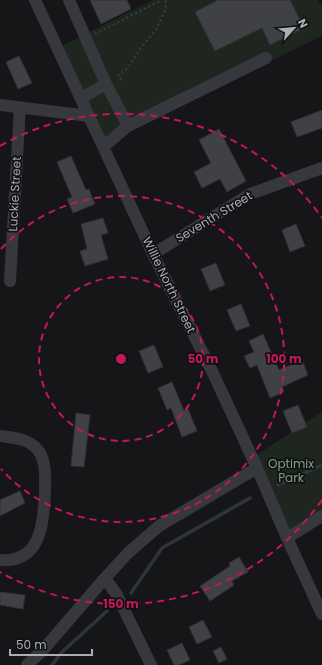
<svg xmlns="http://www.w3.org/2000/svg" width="322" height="665" font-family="Poppins,sans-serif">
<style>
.green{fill:#1e261f}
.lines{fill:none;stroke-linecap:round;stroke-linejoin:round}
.stream{stroke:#2c353c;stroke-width:3.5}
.building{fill:#404145;stroke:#303034}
.path{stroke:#3d3f44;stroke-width:2;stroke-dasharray:2 3;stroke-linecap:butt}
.minor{stroke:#37383d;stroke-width:12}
.ring{fill:none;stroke:#c2185b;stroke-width:2;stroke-dasharray:7 5}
.labels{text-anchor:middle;stroke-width:3.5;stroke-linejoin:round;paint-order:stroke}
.street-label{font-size:12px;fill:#a8adb8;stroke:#111113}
.park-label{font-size:12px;fill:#7fa381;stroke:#111113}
.centre{fill:#c2185b;stroke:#111113;stroke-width:2}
.ring-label{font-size:12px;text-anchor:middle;font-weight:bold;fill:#c2185b;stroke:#111113;stroke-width:3.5;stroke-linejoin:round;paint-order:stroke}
</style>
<rect width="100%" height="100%" fill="#161618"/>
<path class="green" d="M153,0H318L322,7V36L102,143L58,48Z
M322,412V516L287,538L252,458Z"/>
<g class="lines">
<path class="stream" d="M278,485L322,465
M131,593L162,548L250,498
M52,665L61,653L107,611"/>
</g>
<path class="building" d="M90,0H127L131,9L101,24Z
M218,0H290L304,28L270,45L262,28L215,51L195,12Z
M19,56L32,83L18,89L6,62Z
M322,110V128L297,137L291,122Z
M219,129L246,181L227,192L220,179L202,188L194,172L211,163L199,140Z
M71,156L86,190L89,189L95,204L73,213L67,199L72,197L57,162Z
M103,218L108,233L101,235L108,259L85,266L80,251L87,249L81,224Z
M296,224L305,246L290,252L282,230Z
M216,263L225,285L210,291L201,269Z
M241,304L250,326L236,331L227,310Z
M263,334L279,370L302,360L308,375L282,387L284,392L270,398L257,365L250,368L244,356L254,352L249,341Z
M154,345L163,367L148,373L139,351Z
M172,382L184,411L188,409L197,431L182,437L171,408L167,410L158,388Z
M298,405L307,427L292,433L283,411Z
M76,413L90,415L84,467L71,466Z
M20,491L25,503L0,516V500Z
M239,557L248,572L232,581L234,585L210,601L200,586L230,566L229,563Z
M0,592L25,595L23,609L0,605Z
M203,620L212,637L197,644L189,627Z
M182,643L190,660L179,665H174L167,650Z
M221,647L227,659L219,663L213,651Z"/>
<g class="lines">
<path class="path" d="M95,34L162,0
M121,80L118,75L128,68L142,46L156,30L165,10L166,0"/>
<path class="minor" d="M35,0L153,254L213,373L257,468L287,538L322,614
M69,0L106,84L128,126L266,58
M81,98L106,84
M0,105L89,116
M103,147L128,126
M153,254L250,194L322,168
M10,281L20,107
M0,436C14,438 27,438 37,449C47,460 45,480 45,493C43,524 41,563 0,560
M287,538L322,516
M105,578L117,595L151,665
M27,665L43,650L105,578L128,553L159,526L257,468"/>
</g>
<g class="ring">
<circle cx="121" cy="359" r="82"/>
<path d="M1 249A163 163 0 1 1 1 469"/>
<path d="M322 500A245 245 0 0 1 0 572M0 146A245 245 0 0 1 322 218"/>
</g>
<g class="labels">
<g class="street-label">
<text transform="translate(15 194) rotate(-87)" y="4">Luckie Street</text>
<text transform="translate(214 217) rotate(-31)" y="4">Seventh Street</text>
<text transform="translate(169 285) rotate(64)" y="4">Willie North Street</text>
</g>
<g class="park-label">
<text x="291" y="468">Optimix<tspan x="291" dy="14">Park</tspan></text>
</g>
</g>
<circle cx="121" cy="359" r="6" class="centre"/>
<g class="ring-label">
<text x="203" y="363">50 m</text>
<text x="284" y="363">100 m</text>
<text x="121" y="608">150 m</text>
</g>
<g transform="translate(294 28) rotate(63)" stroke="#111113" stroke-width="3" paint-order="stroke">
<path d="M0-3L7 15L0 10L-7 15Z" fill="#a8adb8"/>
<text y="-6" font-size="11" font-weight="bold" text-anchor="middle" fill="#a8adb8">N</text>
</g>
<path d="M10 649v6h82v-6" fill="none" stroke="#a8adb8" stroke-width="2"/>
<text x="16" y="649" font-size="12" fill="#a8adb8" stroke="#111113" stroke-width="3" paint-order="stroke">50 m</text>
</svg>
